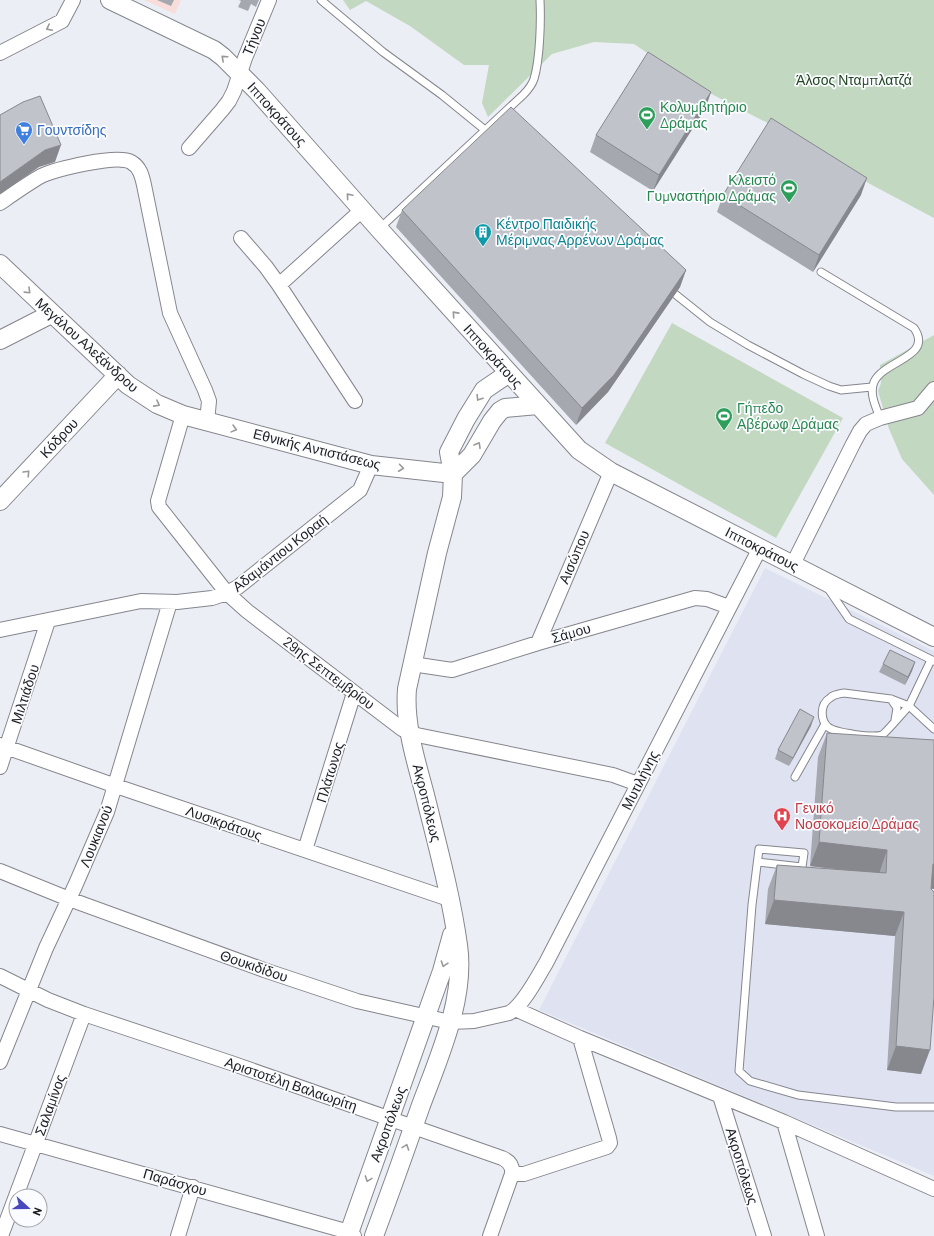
<svg xmlns="http://www.w3.org/2000/svg" width="934" height="1236" font-family="Barlow,sans-serif">
<style>
.education{fill:#f8dddb}
.built{fill:#dfe2f1}
.park{fill:#c2d8c1}
.lines{fill:none;stroke-linecap:round;stroke-linejoin:round}
.service-casing{stroke:#85868d;stroke-width:9}
.minor-casing{stroke:#85868d;stroke-width:16}
.tertiary-casing{stroke:#85868d;stroke-width:20}
.service{stroke:#fff;stroke-width:7}
.minor{stroke:#fff;stroke-width:14}
.tertiary{stroke:#fff;stroke-width:18}
.wall{fill:#a6a8af}
.shaded-wall{fill:#87888e}
.building{fill:#c1c3cb;stroke:#87888e}
.oneway{stroke:#99999b}
.labels{text-anchor:middle;stroke-width:3.5;stroke-linejoin:round;paint-order:stroke}
.street-label{font-size:14px;fill:#1d1d20;stroke:#fbfcff}
.park-label{font-size:14px;fill:#224523;stroke:#fbfcff}
.leisure-label{font-size:14px;fill:#27864d;stroke:#fbfcff;text-anchor:start}
.shop-label{font-size:14px;fill:#366cbe;stroke:#fbfcff;text-anchor:start}
.culture-label{font-size:14px;fill:#0d838f;stroke:#fbfcff;text-anchor:start}
.health-label{font-size:14px;fill:#be3a42;stroke:#fbfcff;text-anchor:start}
</style>
<rect width="100%" height="100%" fill="#eceef6"/>
<path class="education" d="M144,0H181L175,14Z"/>
<path class="built" d="M765,568L934,651V1176L539,1010Z"/>
<path class="park" d="M343,0H934V218L870,184L785,132L696,86L634,44L594,42L552,54L488,117L482,103L489,65H464L410,26L366,1L350,10Z
M672,323L843,418L776,538L605,443Z
M934,335V495L902,459L889,429L878,391L881,383L880,365Z"/>
<g class="lines">
<g class="service-casing">
<path id="service" d="M321,0L383,52L442,95L485,130
M379,229L523,95C528,90 532,85 534,79C540,59 541,21 540,0
M821,272L914,328C934,357 884,360 874,382C869,394 876,407 880,418
M675,294L710,322L748,345L803,374L829,386L841,390L872,387
M827,587L849,619L934,661
M931,660L909,706L934,729
M844,693L891,699L909,706C904,711 886,733 882,735C873,738 835,733 828,727C820,720 820,704 830,698C834,694 839,694 844,693Z
M891,699L897,708L895,720
M795,777L825,724
M758,862L802,867L804,853L759,849L752,905L739,1071L750,1081L798,1095L896,1107H934"/>
</g>
<g class="minor-casing">
<path id="minor" d="M0,53L62,21L73,0
M189,148L222,110L229,101L234,91L245,58L269,0
M0,203C13,194 27,184 41,176C56,169 117,154 131,162C140,167 142,176 144,185L170,313L205,390L209,401L207,422
M241,238L266,267L279,285L355,401
M279,285L362,210
M183,415L158,501L159,507L227,593L247,611L402,729L417,735L613,775L638,784
M793,564L853,444L860,431L866,424L880,418L918,408L934,389
M0,630L141,601L177,602L212,598L227,593L238,587L360,490L371,465
M538,643L611,472
M412,664L452,670L538,643L695,598L707,599L729,607
M0,745L116,786L449,899
M0,767L48,621
M305,850L354,693
M0,871L69,899L264,970L357,1001L450,1022L474,1021L509,1013C523,1006 538,976 546,963L760,548
M0,976L48,1000L84,1014L231,1063L502,1158C509,1161 513,1166 512,1174L490,1236
M515,1009L580,1038L784,1122L934,1189
M0,1062L46,948L75,886L107,812L170,602
M720,1096L764,1236
M784,1122L817,1236
M0,1134L349,1232L354,1236
M512,1174H524L607,1147L610,1143L609,1138L580,1038
M16,1196L84,1014
M1,1236L16,1196
M178,1236L193,1187"/>
</g>
<g class="tertiary-casing">
<path id="tertiary" d="M110,0L214,50L223,57L257,91L379,229L579,450L611,472L934,637
M0,264L128,385L157,404L183,415L371,465L453,474
M0,340L51,314
M453,474L472,455L492,421L500,411L505,408L538,405
M0,501L118,375
M348,1236L442,971L452,935
M374,1236C390,1193 405,1151 420,1108C438,1059 466,999 458,945C451,895 437,844 425,795C416,761 404,724 407,689L437,553L452,497L453,474L449,452L466,419L484,390L509,373"/>
</g>
<use href="#service" class="service"/>
<use href="#minor" class="minor"/>
<use href="#tertiary" class="tertiary"/>
</g>
<path class="wall" d="M157,0H174L171,6Z
M239,0H259L256,7L251,4L248,11L238,7L241,1Z
M711,92L705,109L653,191L590,152L596,135Z
M723,195H861L813,272L717,212Z
M402,210L686,270L680,287L608,392L576,425L396,227Z
M915,662L912,671L905,685L879,672L883,664Z
M811,726L789,766L775,759L778,750Z
M827,733L931,889L921,1074L887,1070L895,936L765,924L768,889L777,865L840,870L810,866L818,757Z"/>
<path class="shaded-wall" d="M711,92L705,109L653,191L659,175Z
M61,145L55,162L39,167L0,194V182L45,150Z
M867,178L861,195L813,272L819,255Z
M686,270L680,287L608,392L576,425L582,408Z
M915,662L912,671L905,685L908,677Z
M814,717L811,726L789,766L793,758Z
M819,842L887,850L879,874L810,866Z
M933,864H934V889L924,888Z
M774,900L904,912L895,936L765,924Z
M896,1046L930,1050L921,1074L887,1070Z"/>
<path class="building" d="M648,52L711,92L659,175L596,135Z
M40,96L61,145L45,150L0,182V115L23,102Z
M511,107L686,270L614,375L582,408L402,210Z
M771,118L867,178L819,255L723,195Z
M890,650L915,662L908,677L883,664Z
M800,709L814,717L793,758L778,750Z
M827,733L934,740V864H933L931,889L934,892V997L930,1050L896,1046L904,912L774,900L777,865L886,873L887,850L819,842Z"/>
<defs><path id="oneway-chevron" d="M-2-3.5L2.5 0L-2 3.5" fill="none" stroke-width="1.6" stroke-linecap="round" stroke-linejoin="round"/></defs>
<g class="oneway">
<use href="#oneway-chevron" transform="translate(49 28) rotate(153)"/>
<use href="#oneway-chevron" transform="translate(224 58) rotate(-138)"/>
<use href="#oneway-chevron" transform="translate(349 196) rotate(-131)"/>
<use href="#oneway-chevron" transform="translate(28 291) rotate(44)"/>
<use href="#oneway-chevron" transform="translate(455 314) rotate(-132)"/>
<use href="#oneway-chevron" transform="translate(479 398) rotate(122)"/>
<use href="#oneway-chevron" transform="translate(157 404) rotate(28)"/>
<use href="#oneway-chevron" transform="translate(234 429) rotate(15)"/>
<use href="#oneway-chevron" transform="translate(478 445) rotate(-60)"/>
<use href="#oneway-chevron" transform="translate(401 468) rotate(7)"/>
<use href="#oneway-chevron" transform="translate(27 473) rotate(-47)"/>
<use href="#oneway-chevron" transform="translate(444 964) rotate(108)"/>
<use href="#oneway-chevron" transform="translate(406 1147) rotate(-70)"/>
<use href="#oneway-chevron" transform="translate(368 1179) rotate(110)"/>
</g>
<defs>
<g id="stadium-pin" transform="scale(0.9)"><path d="M0 17L-7.5 6A9.5 9.5 0 1 1 7.5 6Z" fill="#2e9e5b" stroke="#fbfcff"/><path d="M0-5a6.5 5 0 1 0 0 10a6.5 5 0 1 0 0-10ZM-3.5-1.8h7v3.6h-7Z" fill="#fff"/></g>
<g id="supermarket-pin" transform="scale(0.9)"><path d="M0 17L-7.5 6A9.5 9.5 0 1 1 7.5 6Z" fill="#3f7fe0" stroke="#fbfcff"/><path d="M-6-5.5h2.5l.6 2H6L4.5 2H-2.5L-4.4-4H-6ZM-1.5 3.2a1.3 1.3 0 1 0 .1 0ZM3 3.2a1.3 1.3 0 1 0 .1 0Z" fill="#fff"/></g>
<g id="building-pin" transform="scale(0.9)"><path d="M0 17L-7.5 6A9.5 9.5 0 1 1 7.5 6Z" fill="#0f9aa8" stroke="#fbfcff"/><path d="M-4-6H4V6H1V3H-1V6H-4ZM-2.5-4.3h1.7v1.8h-1.7ZM.8-4.3h1.7v1.8H.8ZM-2.5-1h1.7V.8h-1.7ZM.8-1h1.7V.8H.8Z" fill="#fff"/></g>
<g id="hospital-pin" transform="scale(0.9)"><path d="M0 17L-7.5 6A9.5 9.5 0 1 1 7.5 6Z" fill="#e0444e" stroke="#fbfcff"/><path d="M-5-5h3v3.5h4V-5h3V5h-3V1.5h-4V5h-3Z" fill="#fff"/></g>
</defs>
<g fill-rule="evenodd">
<use href="#stadium-pin" x="647" y="115"/>
<use href="#supermarket-pin" x="24" y="130"/>
<use href="#stadium-pin" x="789" y="188"/>
<use href="#building-pin" x="483" y="232"/>
<use href="#stadium-pin" x="724" y="416"/>
<use href="#hospital-pin" x="782" y="816"/>
</g>
<g class="labels">
<g class="street-label">
<text transform="translate(254 37) rotate(-68)" y="5">Τήνου</text>
<text transform="translate(277 114) rotate(48)" y="5">Ιπποκράτους</text>
<text transform="translate(87 345) rotate(42)" y="5">Μεγάλου Αλεξάνδρου</text>
<text transform="translate(493 356) rotate(48)" y="5">Ιπποκράτους</text>
<text transform="translate(59 438) rotate(-47)" y="5">Κόδρου</text>
<text transform="translate(317 449) rotate(14)" y="5">Εθνικής Αντιστάσεως</text>
<text transform="translate(762 549) rotate(27)" y="5">Ιπποκράτους</text>
<text transform="translate(280 553) rotate(-38)" y="5">Αδαμάντιου Κοραή</text>
<text transform="translate(574 557) rotate(-67)" y="5">Αισώπου</text>
<text transform="translate(571 633) rotate(-16)" y="5">Σάμου</text>
<text transform="translate(329 673) rotate(37)" y="5">29ης Σεπτεμβρίου</text>
<text transform="translate(25 694) rotate(-72)" y="5">Μιλτιάδου</text>
<text transform="translate(330 772) rotate(-73)" y="5">Πλάτωνος</text>
<text transform="translate(640 780) rotate(-63)" y="5">Μυτιλήνης</text>
<text transform="translate(427 803) rotate(76)" y="5">Ακροπόλεως</text>
<text transform="translate(224 823) rotate(19)" y="5">Λυσικράτους</text>
<text transform="translate(96 836) rotate(-68)" y="5">Λουκιανού</text>
<text transform="translate(254 966) rotate(19)" y="5">Θουκιδίδου</text>
<text transform="translate(291 1084) rotate(19)" y="5">Αριστοτέλη Βαλαωρίτη</text>
<text transform="translate(50 1105) rotate(-70)" y="5">Σαλαμίνος</text>
<text transform="translate(388 1124) rotate(-70)" y="5">Ακροπόλεως</text>
<text transform="translate(742 1166) rotate(73)" y="5">Ακροπόλεως</text>
<text transform="translate(175 1182) rotate(16)" y="5">Παράσχου</text>
</g>
<g class="park-label">
<text x="854" y="85">Άλσος Νταμπλατζά</text>
</g>
<g class="leisure-label">
<text x="660" y="112">Κολυμβητήριο<tspan x="660" dy="16">Δράμας</tspan></text>
<text x="776" y="185" text-anchor="end">Κλειστό<tspan x="776" dy="16">Γυμναστήριο Δράμας</tspan></text>
<text x="737" y="413">Γήπεδο<tspan x="737" dy="16">Αβέρωφ Δράμας</tspan></text>
</g>
<g class="shop-label">
<text x="37" y="135">Γουντσίδης</text>
</g>
<g class="culture-label">
<text x="496" y="229">Κέντρο Παιδικής<tspan x="496" dy="16">Μέριμνας Αρρένων Δράμας</tspan></text>
</g>
<g class="health-label">
<text x="795" y="813">Γενικό<tspan x="795" dy="16">Νοσοκομείο Δράμας</tspan></text>
</g>
</g>
<g transform="translate(28 1208) rotate(111)"><circle r="19" fill="#fbfcff" stroke="#a2a3a6"/>
<path d="M0-3L7 15L0 10L-7 15Z" fill="#4949bf"/>
<text y="-6" font-size="11" font-weight="bold" text-anchor="middle" fill="#1d1d20">N</text>
</g>
</svg>
